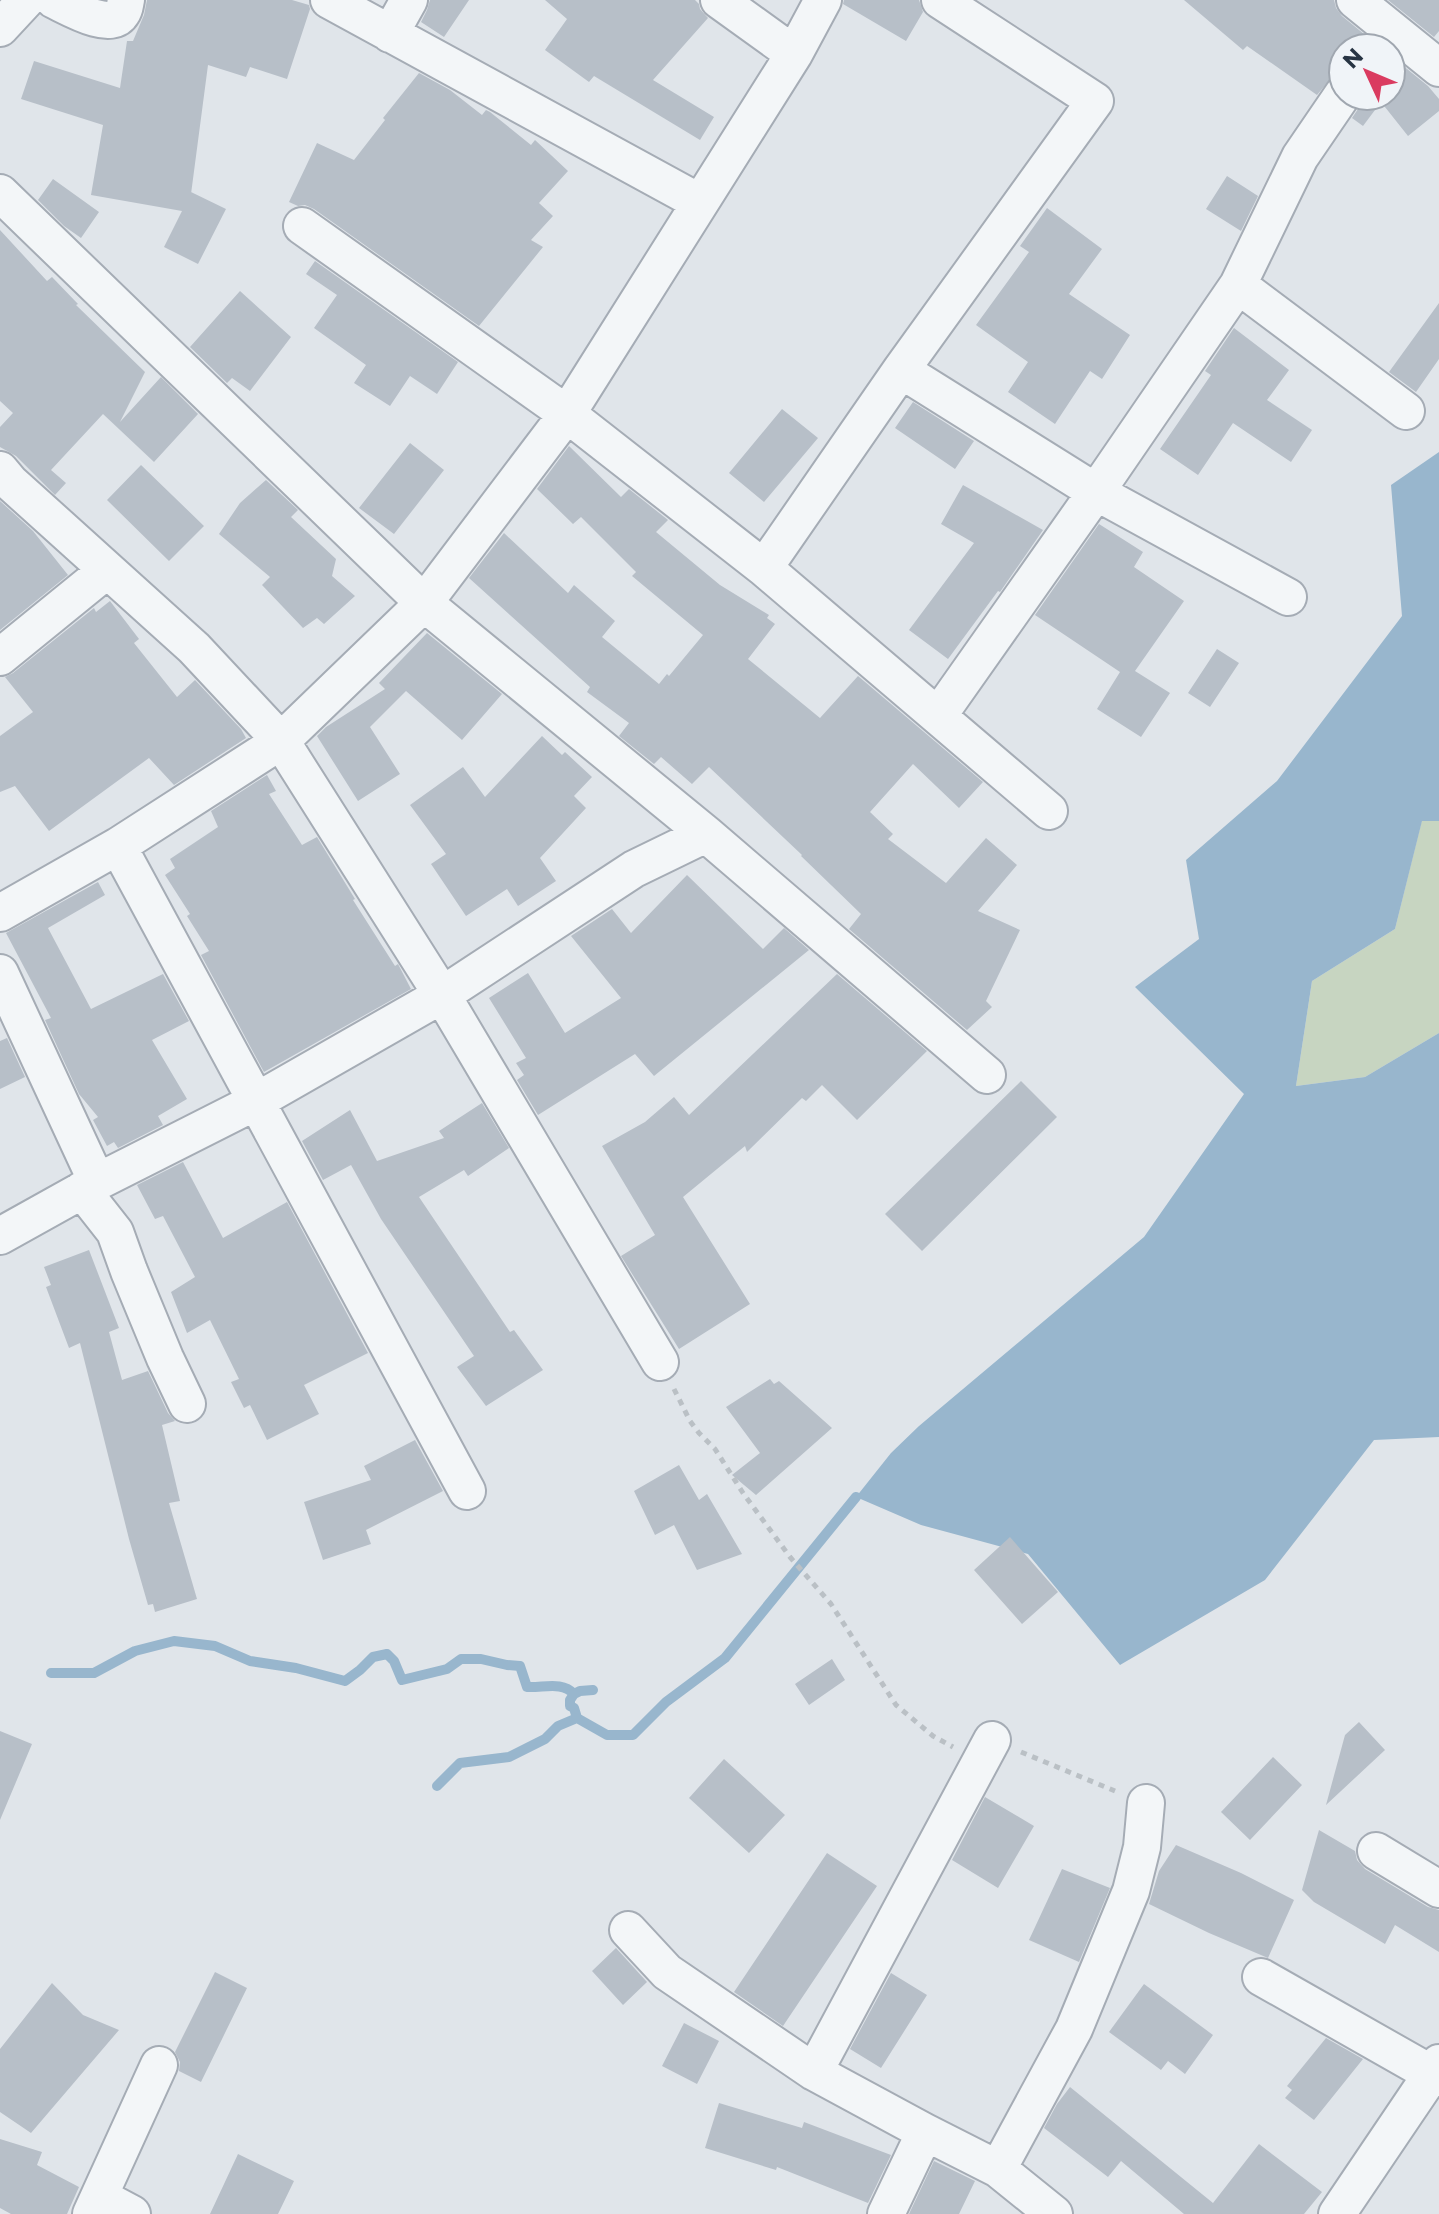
<svg xmlns="http://www.w3.org/2000/svg" width="1439" height="2214" font-family="Montserrat,sans-serif">
<style>
.green{fill:#c7d5c1}
.water{fill:#98b6cd}
.lines{fill:none;stroke-linecap:round;stroke-linejoin:round}
.stream{stroke:#98b6cd;stroke-width:10}
.building{fill:#b7bfc8}
.minor-casing{stroke:#a5acb5;stroke-width:40}
.path{stroke:#bac0c5;stroke-width:5;stroke-dasharray:6 6;stroke-linecap:butt}
.minor{stroke:#f3f6f8;stroke-width:36}
</style>
<rect width="100%" height="100%" fill="#e0e5ea"/>
<path class="green" d="M1422,820L1439,821V1033L1365,1077L1296,1086L1312,981L1395,929Z"/>
<path class="water" d="M1439,452V821H1422L1395,929L1312,981L1296,1086L1365,1077L1439,1033V1437L1374,1440L1265,1580L1120,1665L1028,1554L921,1525L856,1497L891,1453L919,1426L1144,1237L1244,1094L1135,987L1199,939L1186,860L1277,781L1402,616L1391,485Z"/>
<g class="lines">
<path class="stream" d="M51,1673H94L135,1651L174,1641L215,1646L250,1661L296,1668L345,1681L360,1670L373,1657L387,1654L394,1661L402,1680L447,1669L461,1659H481L507,1665L520,1666L527,1687C544,1688 562,1681 574,1694L570,1700V1706L574,1708L577,1718
M574,1694L580,1691L593,1690
M437,1786L460,1763L509,1757L545,1739L558,1726L577,1718L607,1735H633L666,1702L725,1658L856,1497"/>
</g>
<path class="building" d="M147,0H292L309,5L310,9L287,79L250,67L246,77L208,65L191,194V192L226,209L198,264L164,247L182,211L91,195L103,125L21,99L34,61L120,88L127,41H133L144,15Z
M430,0H469L444,37L421,22L427,10Z
M545,0H695L699,4L700,9L708,18L653,80L714,117L700,140L594,76L589,82L545,50L567,19Z
M844,0H919L923,12L906,41L843,4Z
M1184,0H1334L1336,8L1342,16L1381,48H1343V73L1333,76L1317,95L1247,46L1243,50Z
M1388,0H1439V31L1434,37Z
M1391,56L1428,86L1439,99V111L1408,136L1381,102L1363,126L1352,118L1360,106L1364,96H1391Z
M419,73L450,90L482,115L486,110L490,112L531,145L535,140L568,171L539,203L553,216L531,240L543,247L479,326L314,209L305,205L298,206L289,202L317,143L354,160L385,120L383,118Z
M1227,176L1258,196L1241,231L1206,209Z
M53,179L99,212L81,238L64,226L38,200Z
M1047,208L1102,249L1069,294L1130,335L1102,379L1090,371L1055,424L1008,392L1028,362L976,325L1029,252L1020,246Z
M0,230L47,281L52,277L78,304L76,305L145,372L120,422L161,377L198,414L154,462L103,414L51,470L66,483L55,495L16,456L0,447V427L13,413L0,401Z
M315,261L458,362L437,394L410,376L390,406L354,383L366,365L314,328L337,295L306,274Z
M240,291L291,337L250,391L232,378L227,383L190,347Z
M1439,303V359L1416,392L1389,372Z
M1234,328L1289,370L1267,400L1312,430L1291,462L1233,423L1198,475L1160,449L1211,375L1205,371Z
M913,402L974,441L955,469L895,428Z
M782,409L818,438L764,502L729,473Z
M410,443L444,470L394,534L359,508Z
M569,446L621,497L629,489L668,520L656,532L720,585L769,615L767,618L775,624L748,659L820,718L858,676L983,782L959,808L913,764L870,812L893,834L888,839L946,883L986,838L1017,865L978,911L1020,930L986,1001L992,1007L967,1030L849,929L861,914L801,856L802,855L709,767L692,784L661,757L654,764L619,736L629,723L587,692L590,687L469,578L504,533L568,593L574,585L615,621L602,637L659,684L667,674L669,676L703,635L632,576L636,572L581,517L573,524L537,489Z
M141,465L204,526L169,561L107,500Z
M266,480L298,510L291,517L336,559L332,576L355,596L324,624L317,618L303,628L262,585L270,577L219,534L240,503Z
M963,485L1043,530L1000,592L998,591L948,659L909,630L974,543L941,524Z
M0,501L33,531L68,575L0,630Z
M1099,524L1143,552L1134,567L1184,601L1135,671L1170,693L1141,737L1097,709L1120,672L1035,615Z
M110,601L139,639L134,643L177,697L195,680L241,729L246,738L174,785L149,758L49,831L15,786L0,792V736L33,712L5,677L13,673L94,608L96,612Z
M427,633L502,694L462,740L406,691L370,727L400,774L358,801L317,736L326,727L385,689L379,683Z
M1217,649L1239,663L1210,707L1188,693Z
M542,736L562,755L565,752L592,777L574,796L586,808L540,858L556,881L518,906L507,889L466,916L431,864L446,854L410,805L463,767L485,797Z
M267,775L276,791L269,794L302,845L317,837L355,899L353,900L395,966L398,964L411,989L264,1072L201,955L209,951L187,916L190,914L165,875L175,868L170,859L218,827L211,811Z
M687,875L763,949L784,928L809,950L654,1076L635,1054L538,1115L517,1080L524,1075L516,1063L526,1058L489,998L528,973L565,1033L621,998L571,936L612,909L631,933Z
M98,882L105,895L48,928L91,1009L163,974L189,1021L152,1040L187,1099L158,1116L163,1125L118,1148L114,1142L107,1146L93,1120L98,1117L79,1094L45,1020L51,1018L6,933Z
M837,974L927,1051L857,1120L822,1085L806,1101L802,1098L747,1152L745,1146L683,1197L750,1304L679,1349L621,1256L655,1235L602,1146L645,1122L674,1097L689,1115Z
M7,1038L25,1077L0,1089V1041Z
M1021,1081L1057,1117L922,1251L885,1214Z
M482,1103L509,1148L468,1176L464,1170L419,1197L510,1332L514,1330L543,1370L486,1406L457,1367L474,1356L381,1219L351,1165L323,1180L302,1141L350,1110L377,1161L444,1138L439,1131Z
M183,1162L223,1238L287,1202L368,1353L304,1385L319,1414L267,1440L250,1405L244,1408L231,1382L239,1379L210,1320L187,1333L171,1292L195,1277L163,1216L155,1219L137,1185Z
M89,1250L119,1328L109,1332L122,1380L148,1371L168,1413L175,1421L162,1425L180,1501L169,1503L197,1599L155,1612L153,1604L148,1605L129,1539L80,1343L69,1348L46,1287L51,1285L44,1267Z
M770,1379L774,1384L779,1381L832,1428L756,1495L732,1475L760,1453L726,1407Z
M415,1440L443,1491L366,1530L371,1544L323,1560L304,1502L371,1480L364,1466Z
M679,1465L699,1500L707,1494L742,1554L697,1570L674,1525L655,1535L634,1491Z
M1010,1537L1058,1592L1022,1624L974,1570Z
M832,1659L845,1680L809,1705L795,1684Z
M1359,1722L1385,1750L1326,1805L1345,1735Z
M0,1731L32,1744L0,1820Z
M1273,1757L1302,1785L1250,1840L1221,1812Z
M724,1759L785,1815L749,1853L689,1798Z
M985,1797L1034,1826L998,1888L952,1860Z
M1319,1830L1355,1851L1357,1860L1365,1869L1428,1907L1439,1910V1952L1395,1925L1385,1944L1314,1902L1302,1890Z
M1176,1845L1241,1873L1294,1900L1268,1958L1209,1933L1149,1904L1159,1871Z
M827,1853L877,1886L783,2026L734,1992Z
M1062,1869L1110,1888L1079,1962L1029,1940Z
M616,1948L647,1982L623,2005L592,1971Z
M215,1972L247,1988L201,2082L179,2071L180,2062L175,2052Z
M891,1973L927,1995L881,2068L850,2049Z
M52,1983L83,2015L119,2030L31,2133L0,2112V2049Z
M1144,1984L1213,2035L1185,2074L1168,2061L1161,2070L1109,2032Z
M684,2023L719,2041L697,2084L662,2066Z
M1326,2038L1363,2059L1314,2120L1285,2098L1292,2090L1287,2086Z
M1070,2087L1213,2203L1259,2144L1322,2192L1304,2214H1184L1121,2161L1108,2177L1044,2128L1057,2104Z
M719,2103L802,2128L804,2122L891,2155L868,2203L777,2167L776,2170L705,2148Z
M0,2139L42,2152L37,2165L79,2187L67,2214H11L0,2208Z
M238,2154L294,2181L278,2214H210Z
M934,2161L975,2181L959,2214H909Z"/>
<g class="lines">
<g class="minor-casing">
<path id="minor" d="M54,0C69,7 111,32 122,13C125,9 125,4 126,0
M329,0L699,202
M719,0L794,54
M1355,0L1439,68
M0,28L26,0
M390,34L409,0
M0,193L424,603L706,834L987,1075
M302,226L567,414L764,568L1049,811
M1238,285L1406,411
M901,370L1096,492L1288,597
M0,470L10,482L194,648L281,741L442,995L660,1362
M764,568L901,370L1095,101L940,0
M0,657L107,570
M938,716L1096,492L1238,285L1300,157L1343,94
M118,846L467,1491
M0,913L118,846L281,741L424,603L567,414L794,54L823,0
M0,973L97,1182
M82,1190L115,1232L129,1271L165,1358L187,1404
M0,1236L97,1182L255,1102L442,995L634,869L706,834
M1376,1851L1439,1889
M628,1930L667,1972L814,2072L925,2132L998,2169L1054,2214
M1261,1977L1439,2078
M814,2072L992,1740
M998,2169L1074,2029L1131,1891L1142,1847L1146,1803
M100,2197L132,2214
M91,2214L159,2065
M886,2214L925,2132
M1337,2214L1439,2063"/>
</g>
<path class="path" d="M674,1389L690,1421L699,1433L715,1449L743,1493L790,1557L831,1604L896,1705L933,1736L953,1747
M1021,1752L1115,1791"/>
<use href="#minor" class="minor"/>
</g>
<g transform="translate(1367 72) rotate(314)"><circle r="38" fill="#f0f4f8" stroke="#a0a7b0" stroke-width="2"/>
<path d="M0-6L14 30L0 20L-14 30Z" fill="#da3b60"/>
<text y="-12" font-size="22" font-weight="bold" text-anchor="middle" fill="#273443">N</text>
</g>
</svg>
